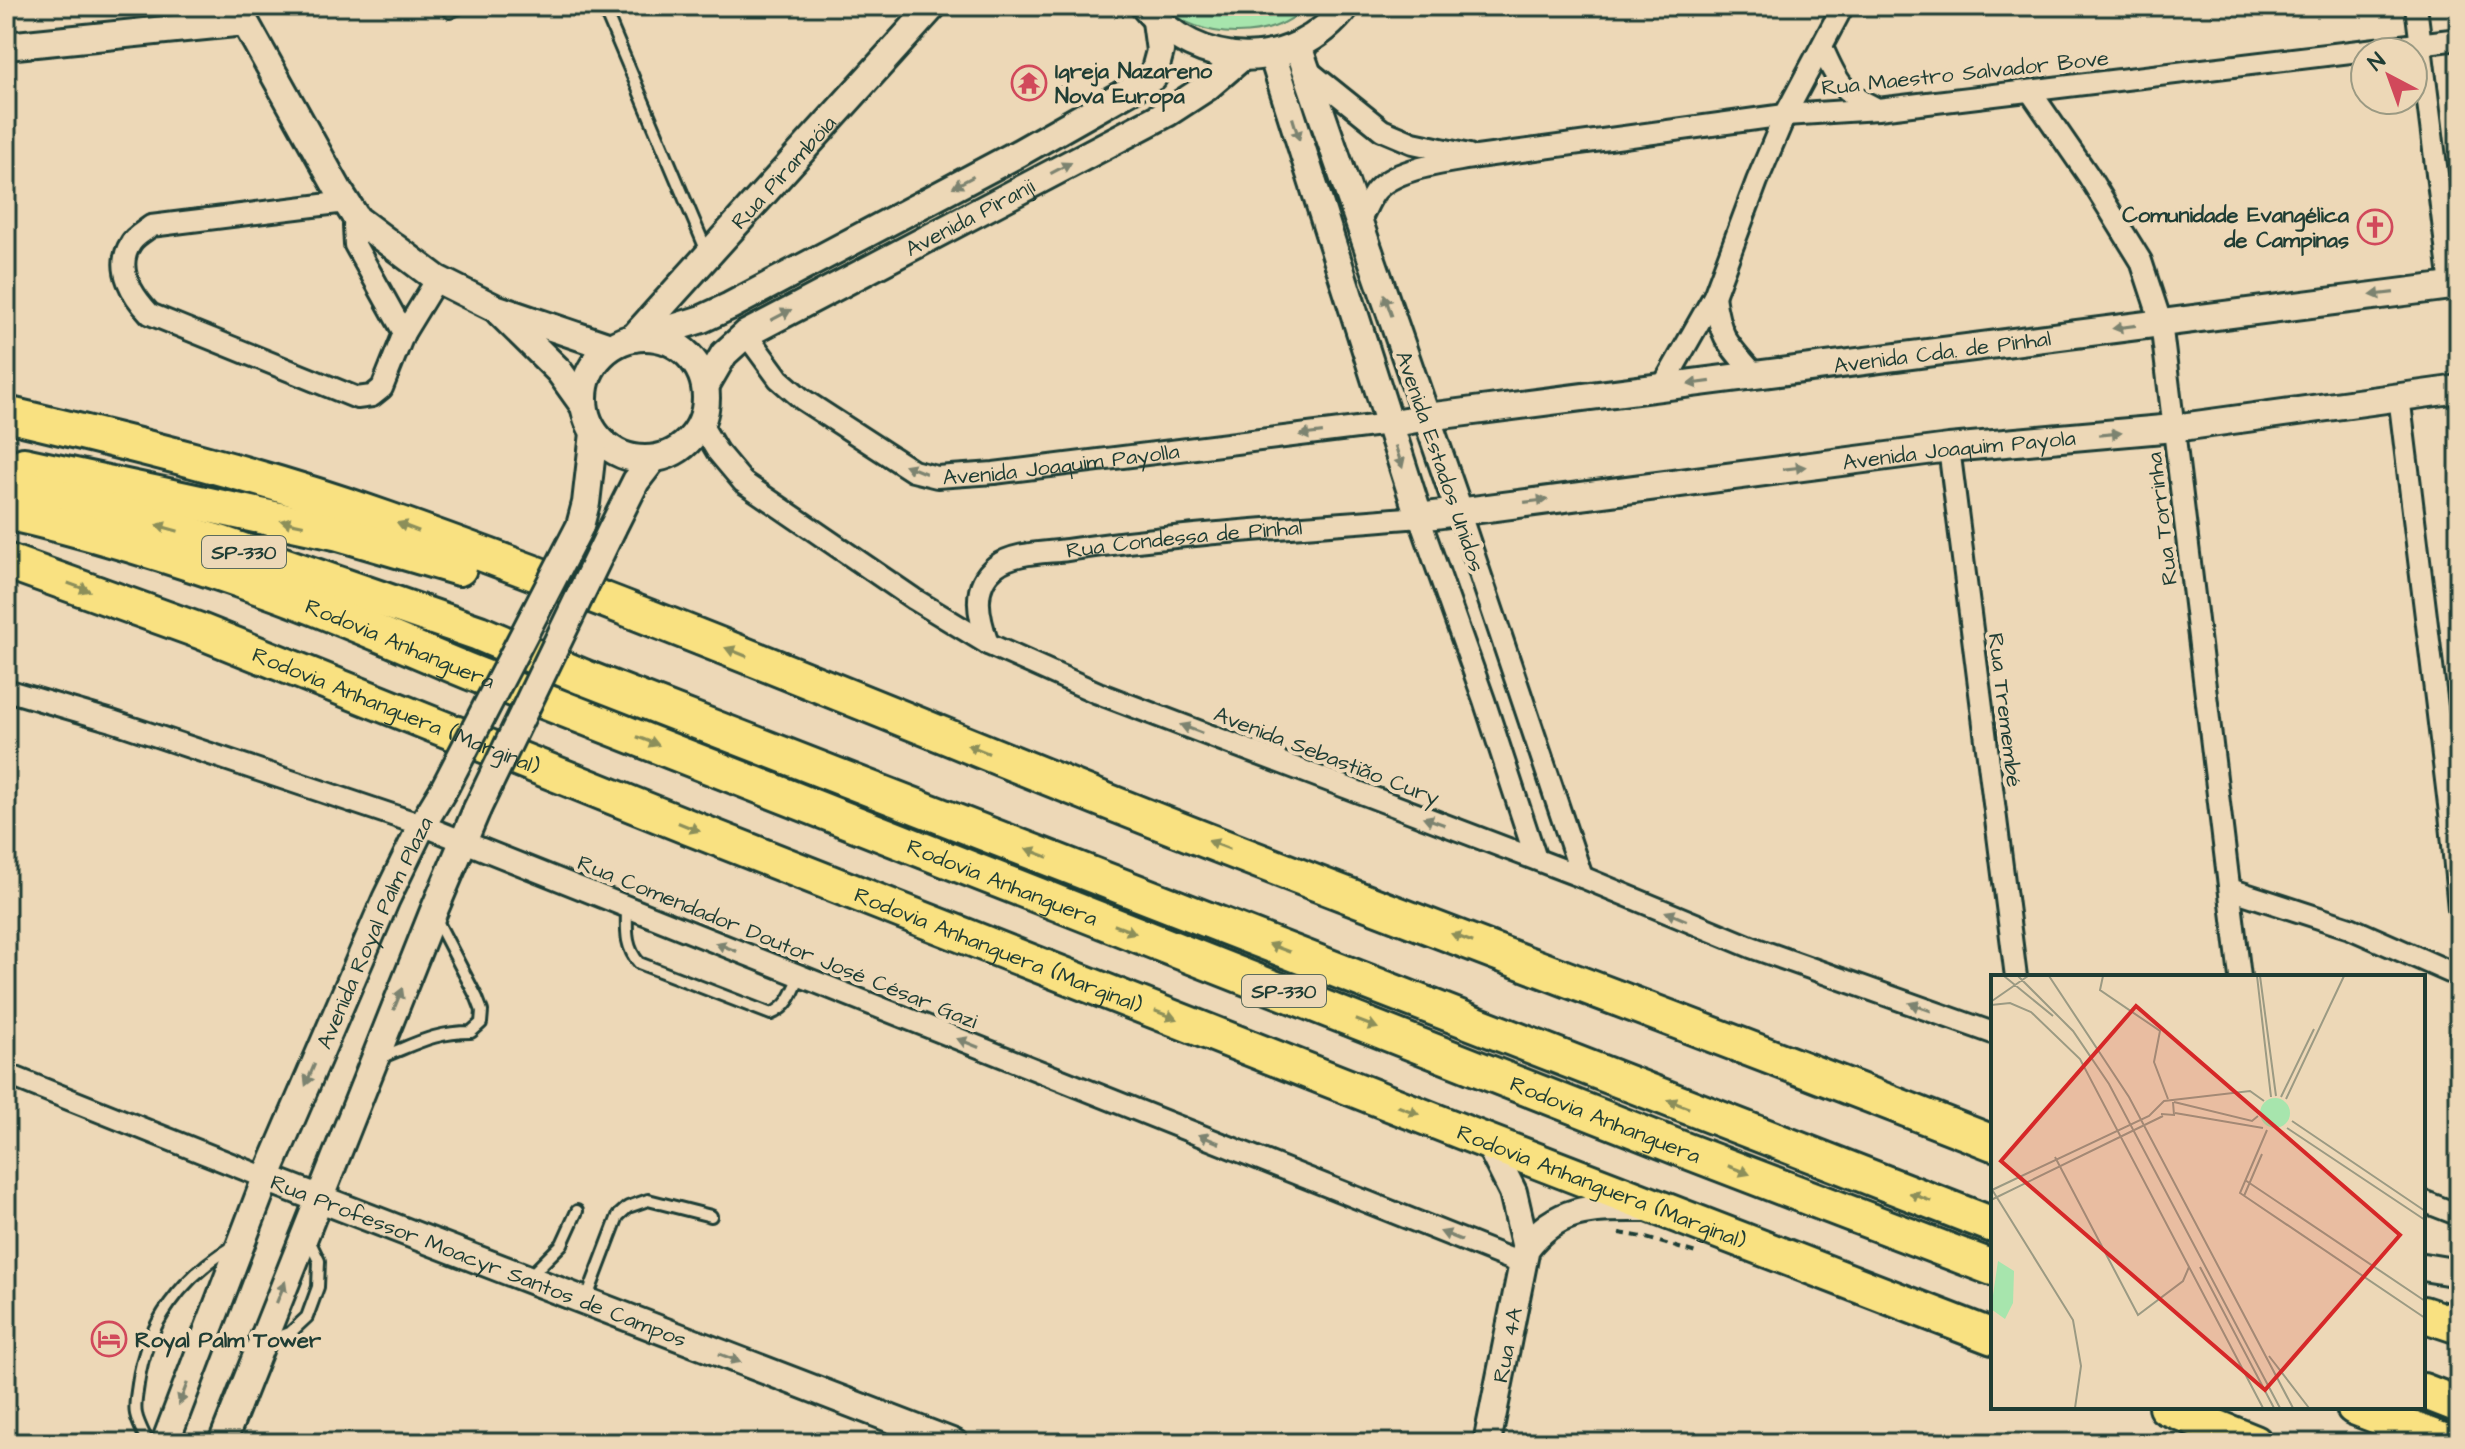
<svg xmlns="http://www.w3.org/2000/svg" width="2465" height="1449" font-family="'Architects Daughter',sans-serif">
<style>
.green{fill:#a7e5ad;stroke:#639170;stroke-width:2}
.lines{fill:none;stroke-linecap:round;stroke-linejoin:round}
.lane-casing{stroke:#1f3d34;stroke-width:16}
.street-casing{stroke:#1f3d34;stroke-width:26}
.secondary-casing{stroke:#1f3d34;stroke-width:32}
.highway-casing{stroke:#1f3d34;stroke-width:40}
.path{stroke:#1f3d34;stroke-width:4;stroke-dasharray:8 6;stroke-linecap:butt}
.lane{stroke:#edd8b7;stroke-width:10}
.street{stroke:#edd8b7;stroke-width:20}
.secondary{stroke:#edd8b7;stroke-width:26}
.highway{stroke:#f9e181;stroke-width:34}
.secondary-bridge-casing{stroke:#1f3d34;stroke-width:32;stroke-linecap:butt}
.secondary-bridge{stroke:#edd8b7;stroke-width:26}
.oneway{fill:#7c836f}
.oneway2{fill:#8c8f5a}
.labels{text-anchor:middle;stroke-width:8;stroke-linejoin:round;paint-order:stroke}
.shield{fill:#edd8b7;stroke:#5d6c5b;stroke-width:2}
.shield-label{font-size:20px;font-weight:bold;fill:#1f3d34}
.poi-label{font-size:22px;font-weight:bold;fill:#1f3d34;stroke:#edd8b7;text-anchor:start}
.street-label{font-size:22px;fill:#1f3d34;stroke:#edd8b7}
.inset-road{fill:none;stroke:#9b9a83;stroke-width:2}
.view{fill:#d62828;fill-opacity:0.15;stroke:#d62828;stroke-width:4}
.inset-edge{fill:none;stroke:#1f3d34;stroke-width:4}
</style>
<rect width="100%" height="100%" fill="#edd8b7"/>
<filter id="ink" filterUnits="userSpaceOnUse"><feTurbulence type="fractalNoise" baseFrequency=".0125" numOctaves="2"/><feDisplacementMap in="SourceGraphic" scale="16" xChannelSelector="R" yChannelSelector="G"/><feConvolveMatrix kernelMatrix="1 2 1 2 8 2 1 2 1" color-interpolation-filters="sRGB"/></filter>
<g filter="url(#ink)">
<path class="green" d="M1162,6H1307C1272,44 1198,40 1162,6Z"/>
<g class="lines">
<g class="lane-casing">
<path id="lane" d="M603,6L708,254
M450,12L463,6
M627,907C627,928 624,946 639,963L771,1014C788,1007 793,993 800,976
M379,1058C414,1045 433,1032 471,1032L481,1023L482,1011L477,998L435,917
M528,1278L562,1244L577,1211
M586,1300L618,1216L628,1207L648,1200L711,1216
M266,1342L290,1333L307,1317L318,1287L319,1261L308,1238
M148,1443C144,1434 138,1424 136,1414C134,1405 137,1393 138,1384C146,1324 182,1276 234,1246"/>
</g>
<g class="street-casing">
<g id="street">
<path d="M2416,6L2451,286"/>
<path d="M1822,47C1836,79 1841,92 1874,107"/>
<path d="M1305,68L1382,130L1413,143L1469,155"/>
<path d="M2030,91L2088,175L2141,261L2161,322L2240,977"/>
<path d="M346,202L151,226C145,231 135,236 131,243C114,268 133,296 150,314L357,398L372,396L382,388L404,333L437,279"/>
<path d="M357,219L354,226L355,245L404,333"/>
<path d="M1360,220C1365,211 1369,200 1375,192C1395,167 1448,163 1477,157L1785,115L1878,109L2459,39"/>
<path d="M1714,296C1720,339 1728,344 1756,376"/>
<path id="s1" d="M746,334L779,379L802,399L913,471L937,477L994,473L1389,424"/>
<path d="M1661,389L1714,296L1757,181L1785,115L1843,6"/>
<path d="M2399,396L2450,813L2459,909"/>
<path d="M701,424L717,451L743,482L914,599L988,644L1098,693L1582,877L1751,947L1993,1033"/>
<path d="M1949,448L2016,977"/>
<path d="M1459,511L1582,877"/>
<path id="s2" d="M988,644C979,618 970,586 996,566C1014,552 1045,553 1067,550C1183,533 1302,527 1419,517L1484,700L1536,859"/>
<path d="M6,690L112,721L422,825L1523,1264"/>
<path d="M2230,889L2350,928L2459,976"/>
<path d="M6,1074L266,1178"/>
<path d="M2423,1201L2459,1215"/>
</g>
</g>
<g class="secondary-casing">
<g id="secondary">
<path d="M1144,6C1198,72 1293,75 1346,6"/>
<path d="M6,46L245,22L339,191L357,219L437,279L495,308L610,347"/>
<path d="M1298,46L1459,511"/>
<path id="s3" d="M1272,54L1419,517L1949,448L2174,428L2459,389"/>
<path d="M500,313L559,371L584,406"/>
<path d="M647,336L702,319L730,306L1019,153L1153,77L1160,51L1156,21"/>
<circle cx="645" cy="398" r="61"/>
<path id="s4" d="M633,338L933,6"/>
<path id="s5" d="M706,385L724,354L746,334L1167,113L1207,87L1242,57"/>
<path id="s6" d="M1389,424L1427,417L2459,285"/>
<path d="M580,526L586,503L594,433"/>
<path d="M612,529L636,481L653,459"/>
<path id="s7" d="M266,1178L954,1443"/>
<path d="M1526,1248C1559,1205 1595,1208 1645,1208"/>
<path d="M2423,1267L2459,1273"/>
<path id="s8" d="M165,1443L266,1178L386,899L422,825L445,787"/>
<path d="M222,1443L433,913L477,809"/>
<path id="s9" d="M1487,1443L1526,1248L1513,1192L1488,1142"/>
</g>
</g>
<g class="highway-casing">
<g id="highway">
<path d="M6,414C134,444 262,475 386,519C630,605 869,706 1109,802C1402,919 1699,1027 1993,1143"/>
<path d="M24,465L339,533L459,568"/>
<path d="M6,482L220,543L479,633L583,677L1993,1225"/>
<path id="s10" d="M6,512C96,532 184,560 271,591C338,615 404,645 470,672L1687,1151L1993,1268"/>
<path id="s11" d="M6,561L200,631L686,826L1488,1142L1993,1337"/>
<path d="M2423,1314L2459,1326"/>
<path d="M2423,1391L2459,1405"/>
<path d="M2166,1407L2255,1443"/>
<path d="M2354,1407L2448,1443"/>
</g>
</g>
<path class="path" d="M1619,1233L1643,1237L1696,1253"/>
<use href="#lane" class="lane"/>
<use href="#street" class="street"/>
<use href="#secondary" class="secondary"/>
<use href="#highway" class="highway"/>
<g class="secondary-bridge-casing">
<path id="secondary-bridge" d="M445,787L580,526
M477,809L612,529"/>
</g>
<use href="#secondary-bridge" class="secondary-bridge"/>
</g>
<defs><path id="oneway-solid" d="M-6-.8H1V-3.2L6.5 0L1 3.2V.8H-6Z" transform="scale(2)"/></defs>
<g class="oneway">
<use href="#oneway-solid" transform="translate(1296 129) rotate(73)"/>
<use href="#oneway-solid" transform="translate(1061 168) rotate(-28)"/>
<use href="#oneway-solid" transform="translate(963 182) rotate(152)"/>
<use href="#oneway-solid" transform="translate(2382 294) rotate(173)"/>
<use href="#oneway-solid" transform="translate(1388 305) rotate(-109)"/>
<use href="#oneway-solid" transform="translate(781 315) rotate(-28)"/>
<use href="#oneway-solid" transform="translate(2124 327) rotate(172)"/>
<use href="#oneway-solid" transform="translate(1699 383) rotate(172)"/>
<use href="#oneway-solid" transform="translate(1311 434) rotate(173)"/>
<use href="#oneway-solid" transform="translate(2110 434) rotate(-5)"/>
<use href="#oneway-solid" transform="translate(1399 457) rotate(72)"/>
<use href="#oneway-solid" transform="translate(1794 468) rotate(-7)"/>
<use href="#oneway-solid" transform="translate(915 469) rotate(-158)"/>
<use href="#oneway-solid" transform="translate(1536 501) rotate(-7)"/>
<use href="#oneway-solid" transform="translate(1191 729) rotate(-159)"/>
<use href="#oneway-solid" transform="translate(1434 821) rotate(-160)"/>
<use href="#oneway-solid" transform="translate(1676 916) rotate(-157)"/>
<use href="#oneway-solid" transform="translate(726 947) rotate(-158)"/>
<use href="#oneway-solid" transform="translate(398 999) rotate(-68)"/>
<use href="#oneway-solid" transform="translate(1920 1007) rotate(-160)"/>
<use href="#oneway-solid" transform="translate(968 1043) rotate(-158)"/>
<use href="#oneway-solid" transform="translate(310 1075) rotate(113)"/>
<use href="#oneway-solid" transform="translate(1209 1139) rotate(-158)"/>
<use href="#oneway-solid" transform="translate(1451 1236) rotate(-158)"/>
<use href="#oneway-solid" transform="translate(281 1292) rotate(-68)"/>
<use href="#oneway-solid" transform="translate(730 1358) rotate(21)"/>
<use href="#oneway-solid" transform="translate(183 1394) rotate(111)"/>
</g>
<g class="oneway2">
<use href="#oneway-solid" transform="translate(292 523) rotate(-168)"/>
<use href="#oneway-solid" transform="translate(408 527) rotate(-159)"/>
<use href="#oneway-solid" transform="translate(167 528) rotate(-164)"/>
<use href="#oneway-solid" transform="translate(79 587) rotate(20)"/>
<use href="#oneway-solid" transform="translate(736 652) rotate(-158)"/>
<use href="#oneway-solid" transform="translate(648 741) rotate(21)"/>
<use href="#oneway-solid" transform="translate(978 749) rotate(-158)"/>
<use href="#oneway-solid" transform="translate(689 827) rotate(22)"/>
<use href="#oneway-solid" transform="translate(1219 845) rotate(-159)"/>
<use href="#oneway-solid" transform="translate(1037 853) rotate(-159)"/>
<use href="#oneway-solid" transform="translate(1125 929) rotate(21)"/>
<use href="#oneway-solid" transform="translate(1462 938) rotate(-159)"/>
<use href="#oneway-solid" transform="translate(1279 948) rotate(-159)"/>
<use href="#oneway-solid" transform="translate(1166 1015) rotate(21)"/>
<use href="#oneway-solid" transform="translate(1367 1024) rotate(21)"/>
<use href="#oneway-solid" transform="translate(1678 1104) rotate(-159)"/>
<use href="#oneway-solid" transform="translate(1408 1110) rotate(21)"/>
<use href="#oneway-solid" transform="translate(1739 1170) rotate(21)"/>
<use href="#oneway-solid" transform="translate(1920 1197) rotate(-159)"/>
</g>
</g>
<defs>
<g id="temple-ring" transform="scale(1.8)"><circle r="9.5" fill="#edd8b7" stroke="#d1495b" stroke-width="1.5"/><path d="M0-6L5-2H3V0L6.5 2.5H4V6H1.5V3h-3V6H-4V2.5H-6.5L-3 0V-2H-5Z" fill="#d1495b"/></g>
<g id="church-ring" transform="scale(1.8)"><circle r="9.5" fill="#edd8b7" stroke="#d1495b" stroke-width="1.5"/><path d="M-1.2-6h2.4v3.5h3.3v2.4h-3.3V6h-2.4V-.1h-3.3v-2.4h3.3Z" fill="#d1495b"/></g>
<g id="hotel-ring" transform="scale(1.8)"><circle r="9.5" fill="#edd8b7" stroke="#d1495b" stroke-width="1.5"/><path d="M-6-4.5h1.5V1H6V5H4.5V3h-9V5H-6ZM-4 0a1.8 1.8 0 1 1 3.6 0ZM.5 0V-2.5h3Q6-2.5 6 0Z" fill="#d1495b"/></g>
</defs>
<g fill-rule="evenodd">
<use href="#temple-ring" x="1029" y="83"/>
<use href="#church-ring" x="2375" y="227"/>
<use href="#hotel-ring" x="109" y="1339"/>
</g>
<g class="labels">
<g class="shield">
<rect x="202" y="536" width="84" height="32" rx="6"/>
<rect x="1242" y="975" width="84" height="32" rx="6"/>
</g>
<g class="shield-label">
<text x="244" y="559">SP-330</text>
<text x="1284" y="998">SP-330</text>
</g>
<g class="poi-label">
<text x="1055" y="78">Igreja Nazareno<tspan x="1055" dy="25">Nova Europa</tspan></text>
<text x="2349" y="222" text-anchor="end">Comunidade Evangélica<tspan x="2349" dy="25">de Campinas</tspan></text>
<text x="135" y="1347">Royal Palm Tower</text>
</g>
<g class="street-label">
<text transform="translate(1965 72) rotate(-6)" y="8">Rua Maestro Salvador Bove</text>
<text dy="8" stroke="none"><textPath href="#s4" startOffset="224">Rua Pirambóia</textPath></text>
<text dy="8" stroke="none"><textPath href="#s5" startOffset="318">Avenida Piranji</textPath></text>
<text dy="8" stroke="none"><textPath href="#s6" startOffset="558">Avenida Cda. de Pinhal</textPath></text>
<text dy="8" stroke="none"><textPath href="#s3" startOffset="1030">Avenida Joaquim Payola</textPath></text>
<text transform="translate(1441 461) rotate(71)" y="8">Avenida Estados Unidos</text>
<text dy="8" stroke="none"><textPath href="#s1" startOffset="368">Avenida Joaquim Payolla</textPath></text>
<text transform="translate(2161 519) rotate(-97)" y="8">Rua Torrinha</text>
<text dy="8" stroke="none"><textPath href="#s2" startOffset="276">Rua Condessa de Pinhal</textPath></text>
<text dy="8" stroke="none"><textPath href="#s10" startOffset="416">Rodovia Anhanguera</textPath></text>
<text dy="8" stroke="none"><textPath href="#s11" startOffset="418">Rodovia Anhanguera (Marginal)</textPath></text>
<text transform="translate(2006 710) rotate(83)" y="8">Rua Tremembé</text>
<text transform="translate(1327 755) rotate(21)" y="8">Avenida Sebastião Cury</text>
<text dy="8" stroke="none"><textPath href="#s10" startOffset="1064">Rodovia Anhanguera</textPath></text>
<text dy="8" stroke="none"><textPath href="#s8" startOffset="552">Avenida Royal Palm Plaza</textPath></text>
<text transform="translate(778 941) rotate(22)" y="8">Rua Comendador Doutor José César Gazi</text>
<text dy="8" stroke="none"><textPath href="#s11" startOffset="1066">Rodovia Anhanguera (Marginal)</textPath></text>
<text dy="8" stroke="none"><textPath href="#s10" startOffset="1712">Rodovia Anhanguera</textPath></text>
<text dy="8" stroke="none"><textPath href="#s11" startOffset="1714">Rodovia Anhanguera (Marginal)</textPath></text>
<text dy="8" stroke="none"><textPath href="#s7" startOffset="228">Rua Professor Moacyr Santos de Campos</textPath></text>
<text dy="8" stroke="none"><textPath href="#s9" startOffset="100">Rua 4A</textPath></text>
</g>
</g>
<g transform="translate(1991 975)">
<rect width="434" height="434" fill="#edd8b7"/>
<path d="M269 138a15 15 0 1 1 30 0a15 15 0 1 1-30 0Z" fill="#a7e5ad"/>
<path d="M7,286L23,296L22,328L14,344L0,334Z" fill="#a7e5ad"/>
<path class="inset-road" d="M13,1L62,41M27,1L82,56L118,109L289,433M58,1L138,122L302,433M112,1L109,15L169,56L163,87L177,124M266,1L280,122M269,1L285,121M1,26L37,1M0,30L19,28L40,37L89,84L272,433M290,122L323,54M295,124L353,1M183,127L261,146L267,141M184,138L272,153M170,139L183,140L182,127M301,146L434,236M296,153L434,245M276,155L249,218L434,343M64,182L147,340L192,306L198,292M254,205L434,326M0,213L82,345L90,391L84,433M1,215L158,141L173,126L259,116L273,126M253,221L271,179M0,225L172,141M209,292L283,433M278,381L318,433"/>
<path class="view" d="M145,31L409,260L274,415L10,186Z"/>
<rect width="434" height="434" class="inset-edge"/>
</g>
<rect width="2465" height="1449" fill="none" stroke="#edd8b7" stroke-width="32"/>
<rect x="16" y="16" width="2433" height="1417" fill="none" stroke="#1f3d34" stroke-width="3" filter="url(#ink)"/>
<g transform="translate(2389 76) rotate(319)"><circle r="38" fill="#edd8b7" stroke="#9b9a83" stroke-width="2"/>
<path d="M0-6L14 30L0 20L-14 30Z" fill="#d1495b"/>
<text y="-12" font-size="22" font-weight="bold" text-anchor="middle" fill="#1f3d34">N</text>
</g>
</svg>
